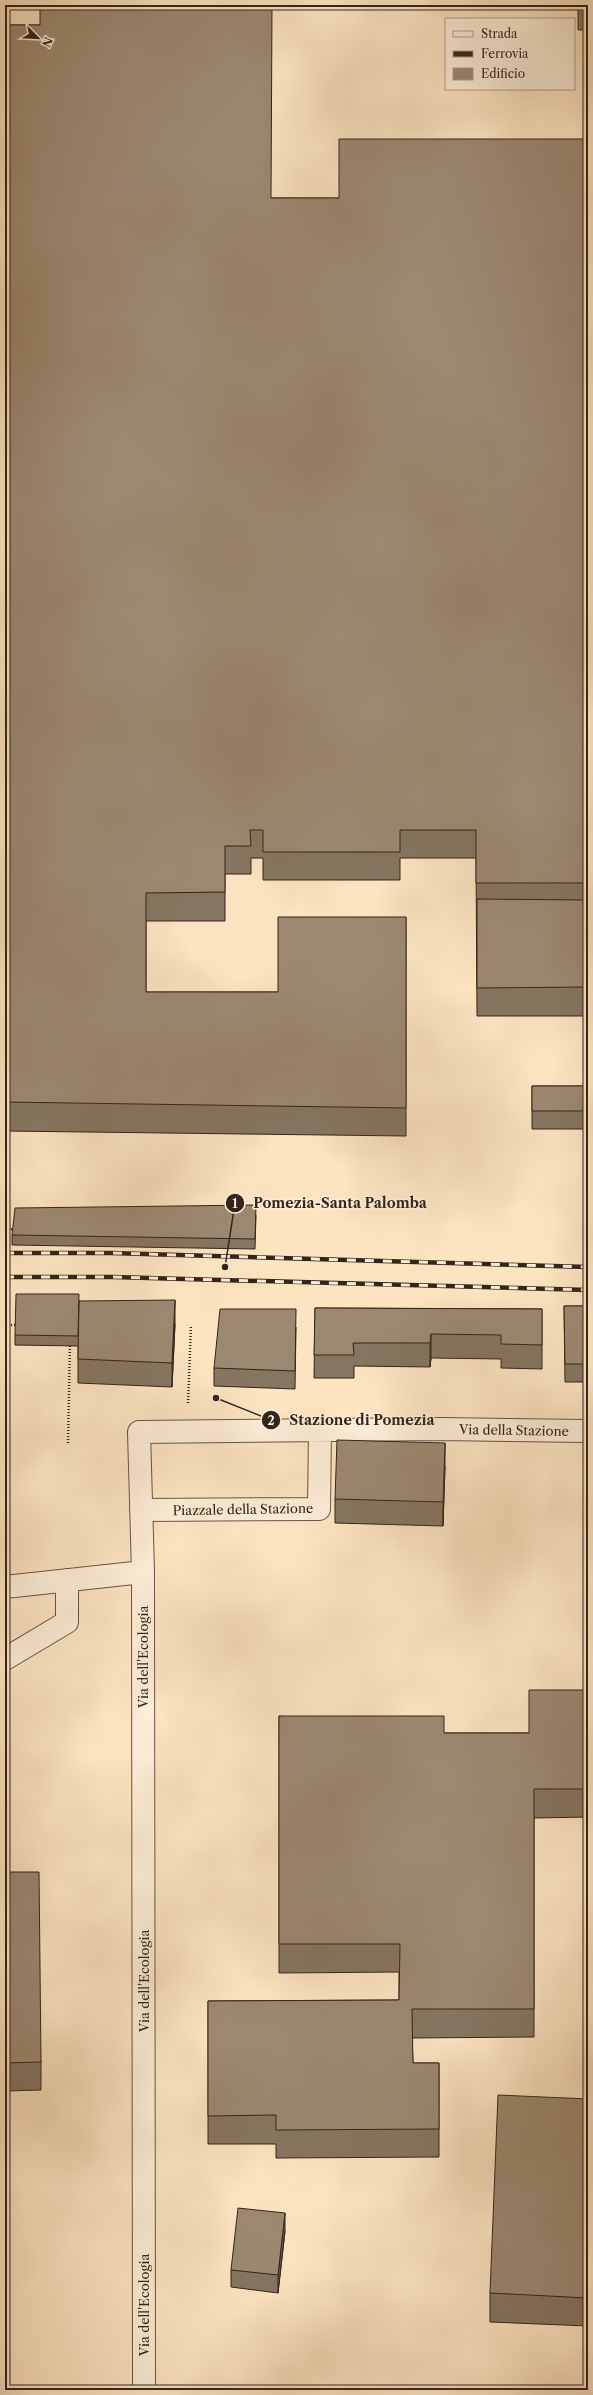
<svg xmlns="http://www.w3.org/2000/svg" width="593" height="2395" font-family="'Libre Caslon Text',serif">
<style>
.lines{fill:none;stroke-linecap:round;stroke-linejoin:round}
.minor-casing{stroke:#665444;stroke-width:24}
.path{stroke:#34241a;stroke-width:2.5;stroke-dasharray:1 2;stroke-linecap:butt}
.minor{stroke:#fdedd7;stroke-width:22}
.rail-casing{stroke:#34241a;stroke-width:4.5}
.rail{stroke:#fdedd7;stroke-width:3;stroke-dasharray:9;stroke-linecap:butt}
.wall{fill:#867561;stroke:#34241a}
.shaded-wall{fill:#6d5f4f;stroke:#34241a}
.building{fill:#9c8871;stroke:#34241a}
.labels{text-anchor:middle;stroke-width:3;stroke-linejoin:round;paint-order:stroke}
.street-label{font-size:13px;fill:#34241a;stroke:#fdedd7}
.leader{fill:none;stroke:#34241a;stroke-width:1.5}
.callout-dot{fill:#34241a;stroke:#fdedd7;stroke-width:1.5}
.mark-label{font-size:12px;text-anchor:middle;font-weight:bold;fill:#fff}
.callout-label{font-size:14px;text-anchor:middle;font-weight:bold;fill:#34241a;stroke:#fdedd7;stroke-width:3;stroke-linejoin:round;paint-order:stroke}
</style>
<rect width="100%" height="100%" fill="#fce4c1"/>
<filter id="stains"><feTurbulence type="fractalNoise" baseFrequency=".005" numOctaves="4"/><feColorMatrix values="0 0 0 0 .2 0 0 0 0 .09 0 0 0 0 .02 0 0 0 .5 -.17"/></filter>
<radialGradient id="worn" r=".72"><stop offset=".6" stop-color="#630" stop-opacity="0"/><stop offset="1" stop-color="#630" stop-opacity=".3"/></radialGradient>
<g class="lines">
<g class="minor-casing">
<path id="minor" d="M141,1510L319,1509L320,1430
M5,1587L143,1572
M5,1659L67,1622V1580
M144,2390L143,1572L139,1432L440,1429L588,1431"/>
</g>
<path class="path" d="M5,1230L14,1229
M5,1325H18
M188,1403L191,1325
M68,1443L70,1342"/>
<use href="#minor" class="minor"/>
<g class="rail-casing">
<path id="rail" d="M5,1253H111L588,1267
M5,1277H113L588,1290"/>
</g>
<use href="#rail" class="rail"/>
</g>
<path class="wall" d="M578,5H588V30H578Z
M5,25H40L271,198H339L588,139V1016H477L476,858H400V880H263V858H251V874H225V921H146V992H278L406,917V1136L5,1131Z
M532,1086H588V1129H532Z
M256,1215L255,1249L12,1245V1235Z
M79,1301L175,1324L172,1387L78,1383V1346L15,1345V1335Z
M564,1306H588V1382H565Z
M315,1308L542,1309V1369L501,1368V1359L431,1358L430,1367L354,1366V1378H314Z
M296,1327L295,1389L214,1386V1368Z
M445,1466L443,1526L335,1523V1499Z
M588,1690V1817L534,1818V2037L412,2038L413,2063H439V2157L276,2158V2144H208V2001L399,2000V1972L279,1973V1716L444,1733H529Z
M5,1872L41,2062V2090L5,2091Z
M588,2099V2326L490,2322V2293Z
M285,2231L278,2293L231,2287V2270Z"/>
<path class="shaded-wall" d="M175,1300V1324L172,1387V1363Z
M431,1334V1358L430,1367V1343Z
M445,1443V1466L443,1526V1502Z
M285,2213V2231L278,2293V2275Z"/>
<path class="building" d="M40,5H272L271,198H339V139H588V883H476V830H400V852H263V830H250L251,846H225V892L146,893V992H278V917H406V1108L5,1102V25H40Z
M578,5H588V6H578Z
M477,899L588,900V987L477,988Z
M532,1086H588V1111H532Z
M256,1205L255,1239L12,1235L15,1208Z
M16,1294H79L78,1336L15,1335Z
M175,1300L172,1363L78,1359L79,1301Z
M564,1306H588V1364H565Z
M315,1308L542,1309V1345L501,1344V1335L431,1334L430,1343H353L354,1355H314Z
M220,1309H296L295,1371L214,1368Z
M337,1440L445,1443L443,1502L335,1499Z
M529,1690H588V1789H534V2009H412L413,2063H439V2129L276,2130V2115L208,2116V2001L399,2000L400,1944H279V1716H444V1733H529Z
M5,1872H39L41,2062L5,2063Z
M498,2095L588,2099V2298L490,2293Z
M238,2208L285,2213L278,2275L231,2270Z"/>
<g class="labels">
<g class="street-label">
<text transform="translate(514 1430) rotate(1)" y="5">Via della Stazione</text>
<text transform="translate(243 1509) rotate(-1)" y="5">Piazzale della Stazione</text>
<text transform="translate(143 1657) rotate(-90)" y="5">Via dell'Ecologia</text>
<text transform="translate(144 1981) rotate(-90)" y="5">Via dell'Ecologia</text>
<text transform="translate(144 2305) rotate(-90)" y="5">Via dell'Ecologia</text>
</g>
</g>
<path class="leader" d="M225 1267L235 1203M216 1398L271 1420"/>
<g class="callout-dot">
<circle cx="225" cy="1267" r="4"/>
<circle cx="216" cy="1398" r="4"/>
<circle cx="235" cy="1203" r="10"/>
<circle cx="271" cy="1420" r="10"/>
</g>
<g class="mark-label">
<text x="235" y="1208">1</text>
<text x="271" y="1425">2</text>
</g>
<g class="callout-label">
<text x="340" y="1208">Pomezia-Santa Palomba</text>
<text x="362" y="1425">Stazione di Pomezia</text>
</g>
<rect width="593" height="2395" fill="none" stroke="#fce4c1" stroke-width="20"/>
<rect x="6" y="6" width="581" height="2383" fill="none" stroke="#34241a" stroke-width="2"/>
<rect x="10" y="10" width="573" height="2375" fill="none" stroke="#34241a"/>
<rect x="445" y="18" width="130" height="72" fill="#fdedd7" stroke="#ad9d8b"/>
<rect x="453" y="31" width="20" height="6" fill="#fdedd7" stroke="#ad9d8b"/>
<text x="481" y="38" font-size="12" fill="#34241a">Strada</text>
<rect x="453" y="51" width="20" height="6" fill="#34241a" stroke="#ad9d8b"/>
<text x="481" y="58" font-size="12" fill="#34241a">Ferrovia</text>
<rect x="453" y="68" width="20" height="12" fill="#9c8871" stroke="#ad9d8b"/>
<text x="481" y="78" font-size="12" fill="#34241a">Edificio</text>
<g transform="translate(38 38) rotate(114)" stroke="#fdedd7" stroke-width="3" paint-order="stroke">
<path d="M0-3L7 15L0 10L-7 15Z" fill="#34241a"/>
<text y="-6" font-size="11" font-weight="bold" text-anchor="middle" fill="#34241a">N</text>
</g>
<rect width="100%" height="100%" filter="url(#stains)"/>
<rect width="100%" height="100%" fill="url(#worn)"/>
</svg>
